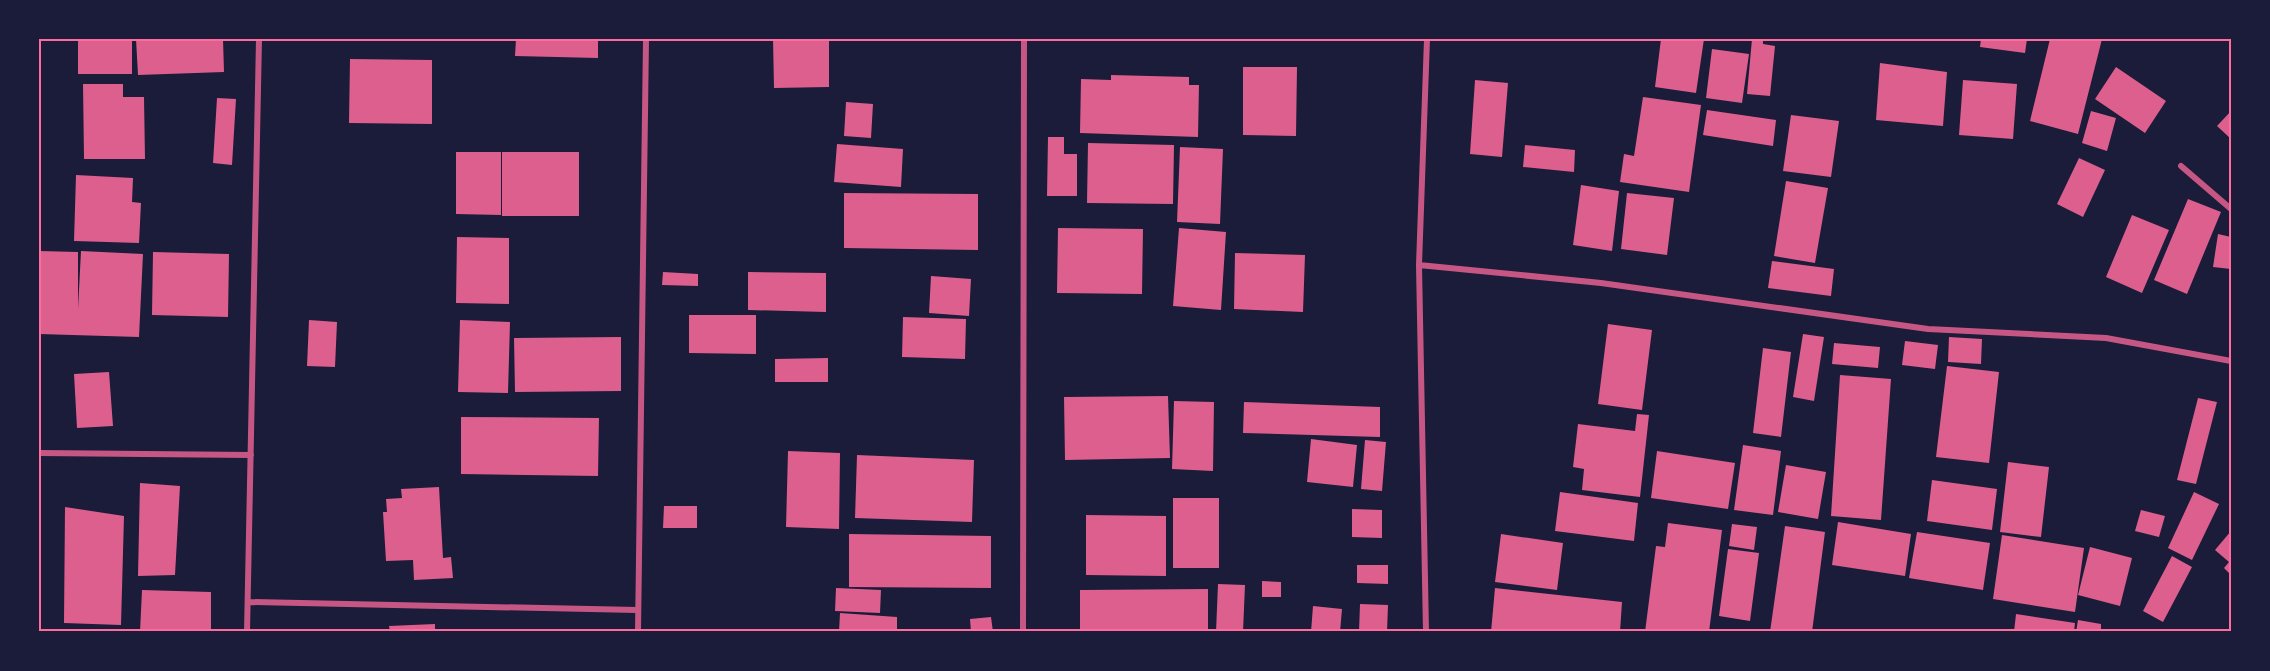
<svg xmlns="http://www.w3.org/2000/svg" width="2270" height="671" font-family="'IBM Plex Sans',sans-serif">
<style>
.building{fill:#dd5f8e}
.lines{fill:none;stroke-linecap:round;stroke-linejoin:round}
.minor{stroke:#c65784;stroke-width:6}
.neatline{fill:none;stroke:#ff6b9d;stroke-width:2}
</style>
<rect width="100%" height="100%" fill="#1b1b3a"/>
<path class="building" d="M78,39H132V74H78Z
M136,39H223L224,72L138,75Z
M516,39H598V58L515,56Z
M773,39H829V87L774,88Z
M1661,39H1704L1696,93L1655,87Z
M1752,39H1763V44L1775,46L1770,96L1747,94Z
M1981,39H2027L2025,53L1980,47Z
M2050,39H2102L2078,134L2030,121Z
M1712,49L1749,54L1742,103L1706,98Z
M350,59L432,60V124L349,123Z
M1880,63L1947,72L1943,126L1876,120Z
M1243,67H1297L1296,136L1243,135Z
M2116,67L2166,101L2145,133L2095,99Z
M1111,75L1189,77V85H1199L1198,137L1080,133L1081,79L1111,80Z
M1475,80L1508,83L1502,157L1470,154Z
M1963,80L2017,84L2013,139L1959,135Z
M83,84H123V97H144L145,159H84Z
M1643,97L1701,105L1689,192L1620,182L1624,154L1634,156Z
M217,98L236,99L232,165L213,163Z
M846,102L873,104L871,138L844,136Z
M1707,110L1776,120L1773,146L1703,135Z
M2091,111L2116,118L2107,151L2082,143Z
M2231,111V139L2217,126Z
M1791,115L1839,121L1831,177L1783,171Z
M1048,137H1064V154H1077V196H1047Z
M1088,143L1174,145L1173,204L1087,203Z
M837,144L903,149L901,187L834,182Z
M1525,145L1575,150L1574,172L1523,167Z
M1180,147L1223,149L1220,224L1177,222Z
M456,152H501V215L456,214Z
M502,152H579V216H502Z
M2079,158L2105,170L2083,217L2057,204Z
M76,175L133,178L132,202L141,203L139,243L74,241Z
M1786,181L1828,188L1815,263L1774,256Z
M1581,185L1619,191L1612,251L1573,245Z
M844,193L978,194V250L844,248Z
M1627,193L1674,198L1667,255L1621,249Z
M2188,199L2221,212L2187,294L2154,280Z
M2132,215L2169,230L2142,293L2106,277Z
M1058,228L1143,229L1142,294L1057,293Z
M1179,228L1226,232L1221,310L1173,306Z
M2218,234L2231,237V269L2213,267Z
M457,237L509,238V304L456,303Z
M39,251L78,252V309L81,251L143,254L139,337L39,334Z
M153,252L229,254L228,317L152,315Z
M1235,253L1305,255L1303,312L1234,309Z
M1772,261L1834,269L1831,296L1768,288Z
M663,272L698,274V286L662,285Z
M748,272L826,273V312L748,310Z
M931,276L971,279L969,316L929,313Z
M689,315H756V354L689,353Z
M903,317L966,319L965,359L902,357Z
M309,320L337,322L335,367L307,366Z
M460,320L510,322L508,393L458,392Z
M1608,324L1652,330L1642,410L1598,404Z
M1803,334L1824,337L1814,401L1793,397Z
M621,337V391L515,392L514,338Z
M1949,337L1982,339L1981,364L1948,362Z
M1905,341L1938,345L1935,369L1902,365Z
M1834,343L1880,347L1878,368L1832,364Z
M1763,348L1791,352L1781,437L1753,433Z
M828,358V382H775V359Z
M1947,366L1999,372L1989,463L1936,457Z
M109,372L113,426L77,428L74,374Z
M1840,375L1891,379L1881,520L1831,516Z
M1168,396L1170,458L1065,460L1064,397Z
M2198,398L2217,402L2196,484L2177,480Z
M1174,401L1214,402L1213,471L1172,469Z
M1244,402L1380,407V437L1243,433Z
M1637,414L1649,415L1640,497L1582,490L1584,469L1573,467L1578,424L1635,431Z
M461,417L599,418L598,476L461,474Z
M1311,439L1357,445L1353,487L1307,482Z
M1365,440L1386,442L1382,491L1361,489Z
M1743,445L1781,451L1773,515L1734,510Z
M788,451L840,453L839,529L786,527Z
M1657,451L1735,463L1728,509L1651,498Z
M857,455L974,460L972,522L855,518Z
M2008,462L2049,467L2041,537L2000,532Z
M1786,465L1826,472L1818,519L1778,512Z
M1932,480L1997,489L1992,530L1927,521Z
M140,483L180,486L175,575L138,576Z
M439,487L443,558L451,557L453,578L414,580L413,560L386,561L383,512H387L386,499L402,498L401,489Z
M1560,492L1638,503L1634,541L1555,531Z
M2194,492L2219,504L2192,560L2168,548Z
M1173,498H1219V568H1173Z
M664,506H697V528H663Z
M65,507L124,516L121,625L64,623Z
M1352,509L1382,510V538L1352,537Z
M2141,510L2165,516L2159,537L2135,531Z
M1086,515L1166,516V576L1086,575Z
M1838,522L1911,534L1905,576L1832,565Z
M1668,523L1722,530L1709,632H1645L1656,546L1665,547Z
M1732,524L1757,527L1754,550L1729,546Z
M1785,526L1825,532L1812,632H1770Z
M2231,531V575L2224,568L2229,562L2215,550Z
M1917,532L1990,543L1983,590L1909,578Z
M849,534L991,536V588L849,587Z
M1501,534L1563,543L1557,590L1495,582Z
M2002,535L2084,548L2075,612L1993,599Z
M2090,547L2132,558L2120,606L2078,595Z
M1728,549L1759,553L1750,621L1719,616Z
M2172,556L2192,567L2163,622L2143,611Z
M1357,565H1388V584L1357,583Z
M1262,581L1281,582V597H1262Z
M1218,584L1245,585L1243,632H1216Z
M836,588L881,590L880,613L835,611Z
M1495,588L1622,602L1620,632H1491Z
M1208,589V632H1080V590Z
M142,590L211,592V632H140Z
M1360,604L1388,605L1387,632H1359Z
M1313,606L1342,609L1340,632H1311Z
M840,613L897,617V632H839Z
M2016,614L2075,623L2074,632H2014Z
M991,617L993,632H971L970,619Z
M2078,620L2101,624V632H2076Z
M435,624V632H390L389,626Z"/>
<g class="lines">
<path class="minor" d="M1427,39L1419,265L1601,283L1928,329L2106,338L2231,361
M2181,166L2231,209
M1419,265L1426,632
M39,453L251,455
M248,602L637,610
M247,632L259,39
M638,632L646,39
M1023,632L1024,39"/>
</g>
<rect width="2270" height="671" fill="none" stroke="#1b1b3a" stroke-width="81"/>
<rect x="40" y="40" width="2190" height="590" class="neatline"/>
</svg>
